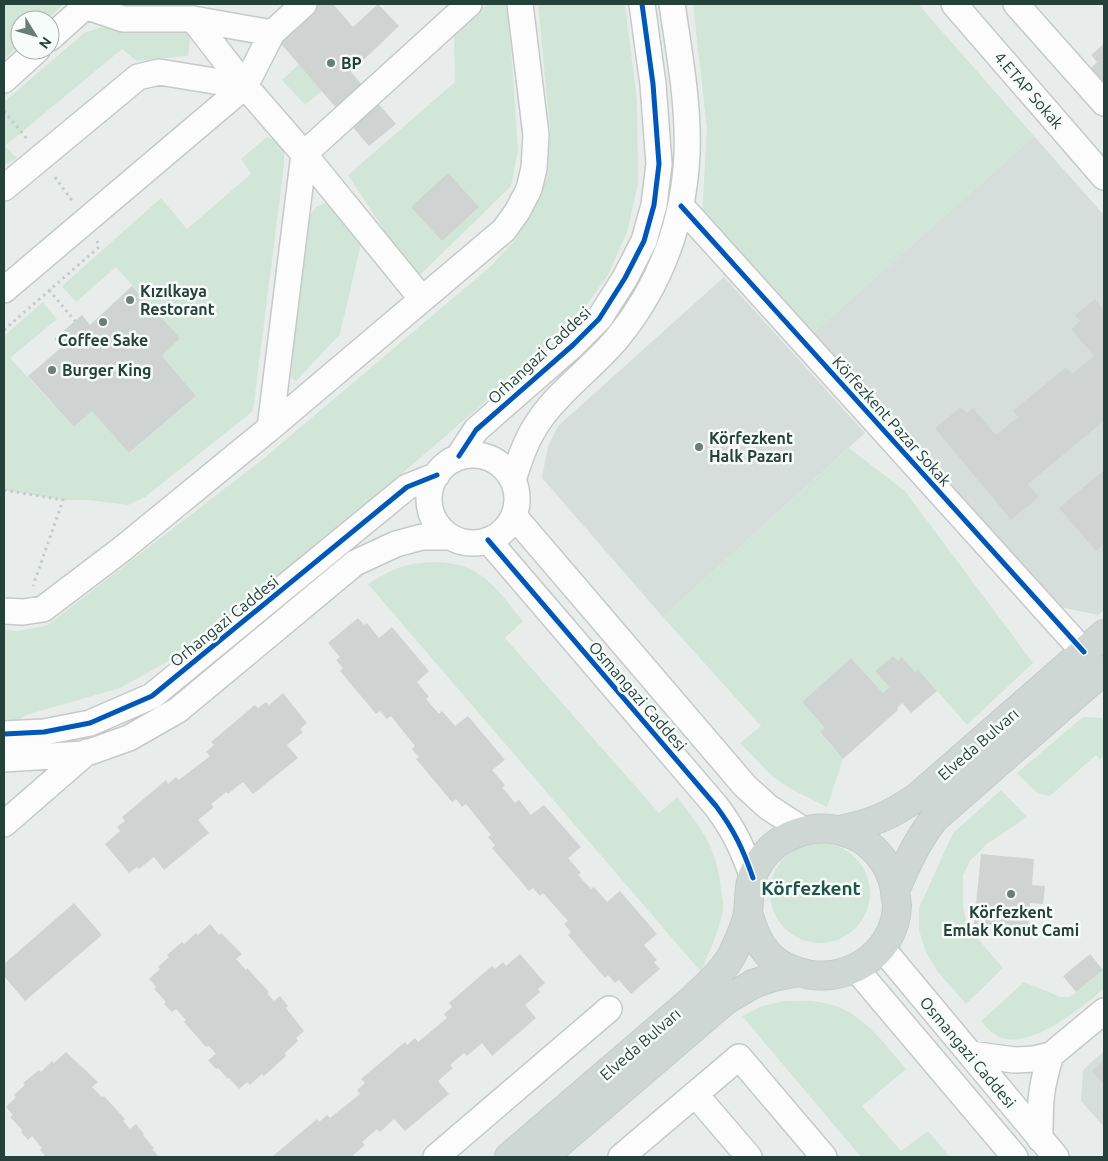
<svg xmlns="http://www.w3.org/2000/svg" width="1108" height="1161" font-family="Ubuntu,sans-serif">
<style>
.built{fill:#d6dedb}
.green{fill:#d1e6d8}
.building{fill:#cfd4d2}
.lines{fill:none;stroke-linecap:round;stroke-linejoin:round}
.minor-casing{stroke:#c5cac8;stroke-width:28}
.major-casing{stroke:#c3ccc9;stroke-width:30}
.path{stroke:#c3ccca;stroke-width:3;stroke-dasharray:2.5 4;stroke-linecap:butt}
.minor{stroke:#fcfcfc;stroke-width:25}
.major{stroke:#cfd7d5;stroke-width:28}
.cycleway-casing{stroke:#f7fbf9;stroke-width:8}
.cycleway{stroke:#0057b8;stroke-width:5}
.poi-dot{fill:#697e78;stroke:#f7fbf9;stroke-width:2}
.labels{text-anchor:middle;stroke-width:5;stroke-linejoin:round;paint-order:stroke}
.poi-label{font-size:16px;font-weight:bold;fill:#24423a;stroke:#f7fbf9;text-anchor:start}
.street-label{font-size:16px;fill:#24423a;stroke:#f7fbf9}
.quarter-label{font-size:19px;font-weight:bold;fill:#1f5548;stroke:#f7fbf9}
</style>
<rect width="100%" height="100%" fill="#e8edeb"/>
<path class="built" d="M1034,136L1104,215V610L1098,615L1060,607L813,333Z
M724,277L865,433L663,617L542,478L548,446L558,426Z
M1104,1051V1127L1081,1101L1083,1070Z"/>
<path class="green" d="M4,4H64L46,20H20V44L4,59Z
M487,4H508L518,151L511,186L416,279L348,175L455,82L454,35Z
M538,4H625L637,101L638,184L627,232L608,275L578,317L506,384L291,569L174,658L120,688L26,715L4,732V630L18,631L48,625L263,459L491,266L515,240L536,205L548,172L550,129Z
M693,4H918L1034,136L813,333L702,216L707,129Z
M121,25L191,29L188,56L137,61L122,49L5,146L17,158L4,165V102L84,33L102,27Z
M299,64L322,91L305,105L282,80Z
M267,137L276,141L284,147V165L253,411L145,497L128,505L89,500H63L4,490V336L43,302L57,319L10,358L74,427L92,411L130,453L196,396L162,356L179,338L116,267L76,302L62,286L161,198L187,229L251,174L241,159Z
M326,202L339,207L361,244L340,334L296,381L291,378L303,224L316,207Z
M849,448L905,491L1033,663L967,725L919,670L915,672L903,658L898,661L893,656L875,671L889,687L883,693L851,658L802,702L825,728L820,733L843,759L827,807L793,790L773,777L740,743L761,726L663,617Z
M436,562C448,563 463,564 474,571C494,582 508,603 523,621L505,638L659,813L677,797C703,831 717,847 721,890C722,897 724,904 723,910C719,931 709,952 701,972L368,584C393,568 406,563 436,562Z
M1083,717L1104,718V756L1100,760L1096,755L1050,796L1037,793L1017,773Z
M1001,790L1027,817L987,844L970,861L963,875V906L967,926L1003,968L966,1004L937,971L925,950L919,930V908L953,833Z
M770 893a50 50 0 1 1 100 0a50 50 0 1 1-100 0Z
M1104,969V989C1082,1007 1033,1048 1002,1038C993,1035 987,1028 981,1021L1024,982L1061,997H1070Z
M784,1001C796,1001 808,1000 819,1002C859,1007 882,1041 906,1069L862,1106L901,1151L928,1131L950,1157H861L742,1016L762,1006Z"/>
<path class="building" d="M288,4H333L353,27L378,4L399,26L351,72L396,124L369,146L264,24Z
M1104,44V82L1091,68L1097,62L1091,55Z
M448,173L479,207L442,241L411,207Z
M132,286L180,338L162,356L196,396L129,453L92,411L74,427L28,376L62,347L54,339L82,315L90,325Z
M1095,299L1104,310V421L1028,484L1039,497L1011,520L935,428L961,407L967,413L973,408L996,435L1018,417L1013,411L1066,367L1072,374L1094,356L1071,329L1080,321L1075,315Z
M1104,470V547L1103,545L1096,551L1059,508Z
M358,618L364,625L367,623L379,638L392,627L429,671L417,682L429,697L426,699L439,714L442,711L455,726L468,716L505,760L492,770L505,785L502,788L508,794L515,803L519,800L531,815L544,805L581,847L568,858L581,873L578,875L591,889L594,887L607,902L620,891L657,934L644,945L657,960L654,962L660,969L631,994L619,980L615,983L608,975L605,978L568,935L571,932L564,924L568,921L543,893L540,896L533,888L529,891L492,848L495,845L488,837L491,835L466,804L462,807L456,799L452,802L416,759L419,757L412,749L415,746L391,716L387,719L380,711L376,714L340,671L343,668L336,660L340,657L328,643Z
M893,656L898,661L902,657L915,672L918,669L937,691L911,713L902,703L897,708L898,710L843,759L820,732L825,728L802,702L851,658L883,693L889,687L875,671Z
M283,693L307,723L300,729L303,732L287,745L298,758L253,794L243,782L228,794L226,792L219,798L211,804L214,807L198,820L209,833L164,870L154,857L139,869L137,867L129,873L105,844L120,831L117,827L125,821L122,817L166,780L168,784L176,777L179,780L210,756L206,752L214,745L211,742L255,705L258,708L266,702L269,705Z
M981,854L1034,859L1032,885L1045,886L1043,904L1030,903L1028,929L974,924Z
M74,903L102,935L25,1001L4,976V964Z
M210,924L219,935L221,933L242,954L236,959L246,970L247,968L269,992L267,993L274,1001L280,996L288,1006L286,1008L304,1031L296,1038L298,1041L285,1053L286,1056L264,1076L262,1074L250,1085L247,1082L239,1089L229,1078L228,1079L218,1068L216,1069L208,1060L216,1054L209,1046L206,1047L184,1022L186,1020L176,1009L172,1012L164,1004L166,1002L154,989L156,987L149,979L160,969L158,967L169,957L167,955L182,942L184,944L196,933L198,935Z
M520,954L545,983L538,989L540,992L525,1005L536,1018L492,1056L482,1043L467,1056L464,1053L450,1065L453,1068L438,1081L449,1094L405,1131L394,1119L380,1132L377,1129L362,1142L365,1145L351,1157H275L273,1156L317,1119L319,1122L327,1115L330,1118L360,1094L357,1090L365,1083L361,1079L405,1042L407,1045L415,1038L418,1042L447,1018L444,1014L452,1007L449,1003L492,966L495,969L503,962L506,966Z
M1090,954L1103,970L1076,992L1063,976Z
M66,1052L98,1082L92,1087L102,1097L104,1096L125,1119L123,1121L130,1129L136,1124L144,1134L143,1135L154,1148L152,1149L159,1157H46L40,1150L42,1148L32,1136L28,1140L21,1132L22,1130L10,1117L13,1115L6,1107L16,1097L14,1095L25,1085L23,1083L39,1070L41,1072L52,1061L54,1063Z
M1104,1060V1085L1092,1071Z"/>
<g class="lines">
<g class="minor-casing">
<path id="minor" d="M954,4L1104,177
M1016,4L1104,103
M85,6L123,19H193L272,33L304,4
M193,19L245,86L304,154L422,299
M50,38L88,4
M4,80L37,50
M4,188L138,77L159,72L245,86
M681,206L1084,652
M4,290L245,86L272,33
M270,428L304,154L469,4
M429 499a44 44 0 1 1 88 0a44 44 0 1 1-88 0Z
M459,456L476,430L573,345L599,319L625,278L644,241L654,205L659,164L653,84L642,4
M513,480C520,458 527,437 541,418C563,387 596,365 619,336C661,284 684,221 687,154C689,105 679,52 672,4
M514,516L745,786L768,807L805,831
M488,540L716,806C734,830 743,849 753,878
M4,611L23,612L43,609L122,549L270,428L504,230L517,212L529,189L534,168L536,135L520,4
M4,734L44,732L90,723L152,696L407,487L437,475
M4,759L84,754L129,738L178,710L355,563L396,544L422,537H450
M4,824L87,752
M881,947L1056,1157
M856,969L1015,1157
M970,1054L1014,1060L1034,1059L1051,1055L1104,1011
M695,1094L749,1157
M1040,1139C1040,1105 1040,1088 1051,1055
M436,1157L609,1009
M621,1157L739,1057L824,1157"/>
</g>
<g class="major-casing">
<path id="major" d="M839,830C871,824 889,816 916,798L1104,634
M895,891C906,865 917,841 934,819L1104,670
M509,1157L693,999C707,985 726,969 734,951C739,939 747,924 748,912C750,896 748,883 756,868C774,834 816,820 850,834C855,836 860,838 864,841C880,853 892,870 895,891C895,895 897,901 897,906C895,956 842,988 796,971C786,968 775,962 768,954C757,942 753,928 748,913
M543,1157L726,1000L753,984L773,977L798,972"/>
</g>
<path class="path" d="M4,111L27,139
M55,177L73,202
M49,290L75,321
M4,330L99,247L97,241
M4,490L63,500L33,586"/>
<use href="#minor" class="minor"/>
<use href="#major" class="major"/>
<g class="cycleway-casing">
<path id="cycleway" d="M681,206L1084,652
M459,456L476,430L573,345L599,319L625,278L644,241L654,205L659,164L653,84L642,4
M488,540L716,806C734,830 743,849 753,878
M4,734L44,732L90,723L152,696L407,487L437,475"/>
</g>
<use href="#cycleway" class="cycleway"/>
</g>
<g class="poi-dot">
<circle cx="331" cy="63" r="5"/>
<circle cx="130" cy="300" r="5"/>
<circle cx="103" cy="322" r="5"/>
<circle cx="52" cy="370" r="5"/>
<circle cx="699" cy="447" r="5"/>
<circle cx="1011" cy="894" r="5"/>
</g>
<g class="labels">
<g class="poi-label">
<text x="341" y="69">BP</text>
<text x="140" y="297">Kızılkaya<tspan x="140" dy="18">Restorant</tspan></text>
<text x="103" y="346" text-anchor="middle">Coffee Sake</text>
<text x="62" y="376">Burger King</text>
<text x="709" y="444">Körfezkent<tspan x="709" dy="18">Halk Pazarı</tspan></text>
<text x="1011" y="918" text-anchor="middle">Körfezkent<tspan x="1011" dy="18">Emlak Konut Cami</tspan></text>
</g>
<g class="street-label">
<text transform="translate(1029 90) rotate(49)" y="6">4.ETAP Sokak</text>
<text transform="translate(539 355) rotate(-43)" y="6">Orhangazi Caddesi</text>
<text transform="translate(892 421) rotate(48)" y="6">Körfezkent Pazar Sokak</text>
<text transform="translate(224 621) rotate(-39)" y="6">Orhangazi Caddesi</text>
<text transform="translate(638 696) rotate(49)" y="6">Osmangazi Caddesi</text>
<text transform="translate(978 744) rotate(-41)" y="6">Elveda Bulvarı</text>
<text transform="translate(640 1044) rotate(-41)" y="6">Elveda Bulvarı</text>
<text transform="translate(968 1052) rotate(50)" y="6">Osmangazi Caddesi</text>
</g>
<g class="quarter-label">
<text x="811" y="895">Körfezkent</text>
</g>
</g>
<rect width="1108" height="1161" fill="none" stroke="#24423a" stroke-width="10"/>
<g transform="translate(35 35) rotate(127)"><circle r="24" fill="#f7fbf9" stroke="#a3b1ad"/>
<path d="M0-4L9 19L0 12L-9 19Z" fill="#697e78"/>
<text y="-8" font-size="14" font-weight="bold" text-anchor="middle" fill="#24423a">N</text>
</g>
</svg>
